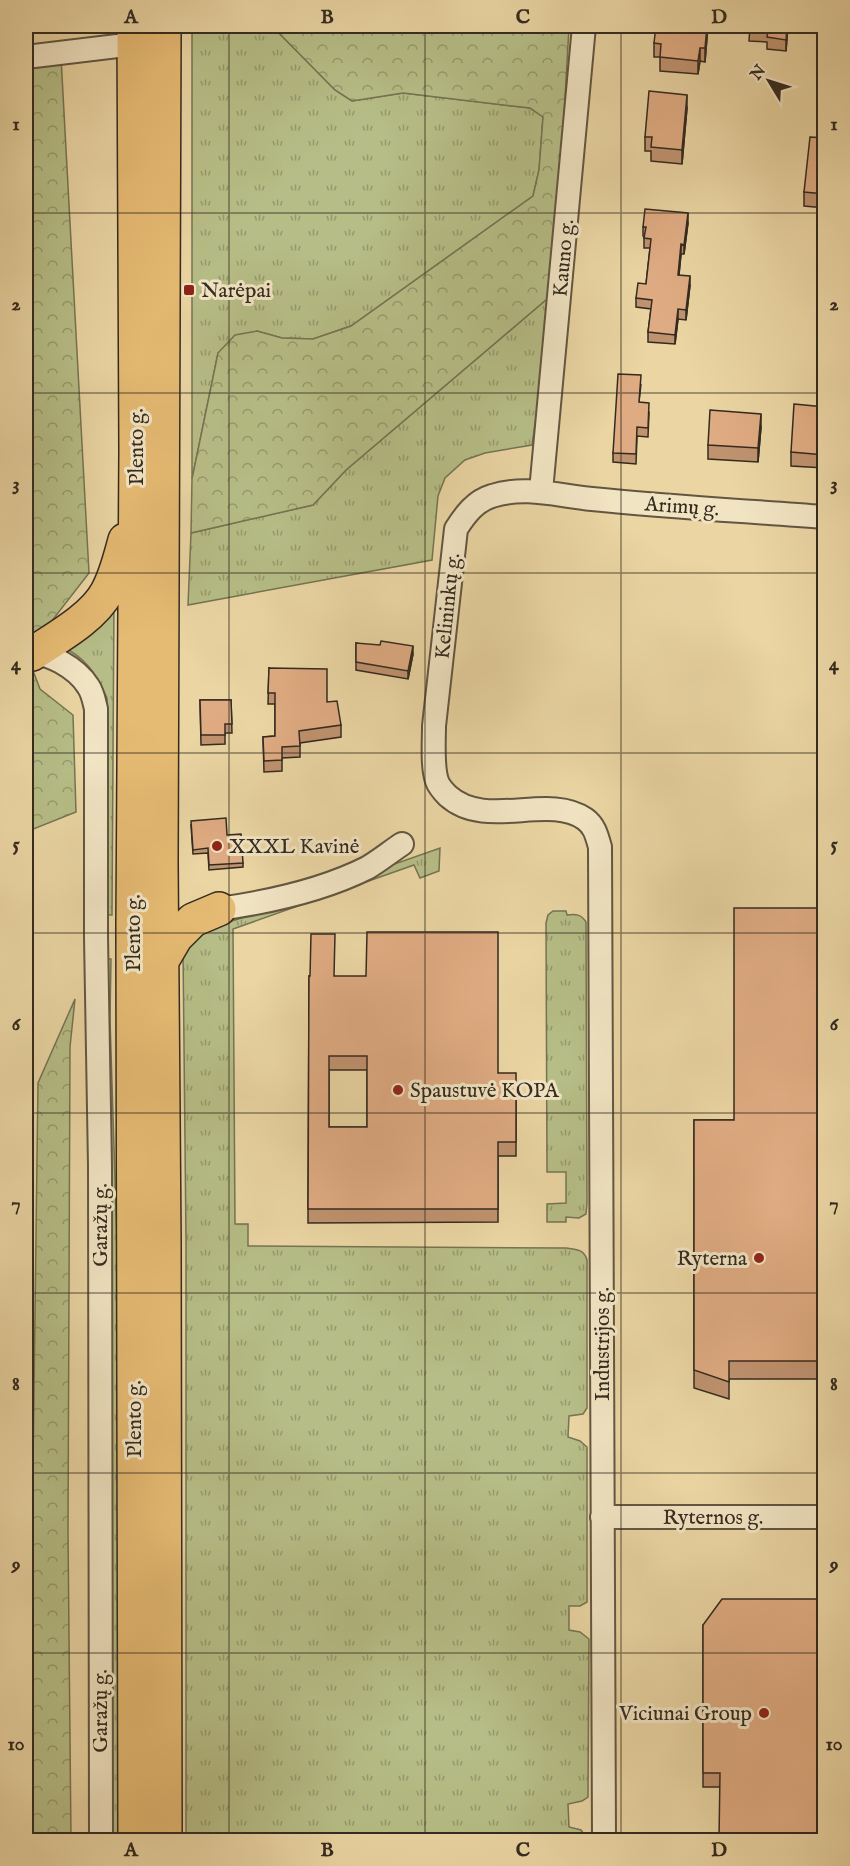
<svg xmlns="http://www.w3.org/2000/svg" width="850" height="1866" font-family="'IM FELL English',serif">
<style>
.grass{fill:url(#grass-tufts);stroke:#757453;stroke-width:1.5}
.forest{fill:url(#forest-crowns);stroke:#757453;stroke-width:1.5}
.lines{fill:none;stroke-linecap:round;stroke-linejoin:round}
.minor-casing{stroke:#625641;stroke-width:26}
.trunk-casing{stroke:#342b20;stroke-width:36}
.minor{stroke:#f1e4c3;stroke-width:22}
.trunk{stroke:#e5ba72;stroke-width:33}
.wall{fill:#c09370;stroke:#342b20;stroke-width:1.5;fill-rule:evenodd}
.shaded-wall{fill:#9c785b;stroke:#342b20;stroke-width:1.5}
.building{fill:#dfab82;stroke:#342b20;stroke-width:1.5;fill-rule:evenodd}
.grid{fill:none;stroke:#342b20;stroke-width:1.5;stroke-opacity:0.55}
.poi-dot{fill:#8f2418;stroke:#f1e4c3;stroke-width:2}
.labels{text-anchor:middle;stroke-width:6;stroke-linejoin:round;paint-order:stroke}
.street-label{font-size:21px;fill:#342b20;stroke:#f1e4c3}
.poi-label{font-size:21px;fill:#342b20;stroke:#f1e4c3;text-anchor:start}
.neatline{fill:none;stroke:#342b20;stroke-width:2}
.grid-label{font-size:20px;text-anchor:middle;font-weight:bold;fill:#342b20}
</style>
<defs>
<pattern id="grass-tufts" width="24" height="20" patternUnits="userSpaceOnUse" patternTransform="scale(1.5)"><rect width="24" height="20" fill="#b6bd86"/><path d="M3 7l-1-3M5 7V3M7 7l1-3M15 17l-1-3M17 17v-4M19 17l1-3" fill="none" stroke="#959a6d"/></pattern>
<pattern id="forest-crowns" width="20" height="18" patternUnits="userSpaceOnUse" patternTransform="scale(1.5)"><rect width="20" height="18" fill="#b6bd86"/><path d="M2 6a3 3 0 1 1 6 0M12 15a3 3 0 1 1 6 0" fill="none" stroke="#959a6d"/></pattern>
</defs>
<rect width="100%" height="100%" fill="#ead5a3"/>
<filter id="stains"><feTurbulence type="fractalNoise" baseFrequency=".00333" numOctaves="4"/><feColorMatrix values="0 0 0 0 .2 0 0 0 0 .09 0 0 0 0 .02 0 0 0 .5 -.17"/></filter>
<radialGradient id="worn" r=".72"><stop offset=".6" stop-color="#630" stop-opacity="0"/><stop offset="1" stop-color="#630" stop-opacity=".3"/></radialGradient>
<path class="grass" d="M192,26H272L335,90L352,101L403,93L530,108L543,117L539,170L533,196L351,326L313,339L282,338L257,331L218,353L192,479Z
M554,293L532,445L485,453L465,460L445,478L438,496L432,560L188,605L191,533L313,505L346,470Z
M114,598L112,915H106L107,698C96,673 86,658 61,646Z
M440,848L439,871L420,878L414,865L233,929L235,1224H248V1246L566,1248C577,1250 584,1249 587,1260V1408L583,1414L569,1416L568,1437L580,1441L587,1447V1602L580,1606H569V1630L580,1632L589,1639L588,1797L582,1801L568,1804L569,1827L581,1830L588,1840H186V1240L183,949L201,932Z
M553,911H566L567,915C576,914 581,914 586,922L587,1204L586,1214L579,1218L566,1217V1222H547V1204L566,1203V1172H547L546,923L548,915Z
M104,959H111L110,1019L117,1244L118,1840H110Z"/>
<path class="forest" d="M272,26L569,27L554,293L346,470L313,505L191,533L192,479L218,353L235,335L257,331L282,338L313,339L351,326L533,196L539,170L543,117L530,108L403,93L352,101L335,90Z
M61,57L89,573L37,640L32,668L40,689L73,715L76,812L26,832V61Z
M75,999L70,1047L68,1532L71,1840H26V1631L31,1624L38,1083Z"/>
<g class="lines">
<g class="minor-casing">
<path id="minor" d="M26,57L134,44
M541,491L584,26
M27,656C46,648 78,670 88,686C93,693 94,701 96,709V937L100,1166L101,1840
M219,909C269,902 321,891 367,868C379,861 390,852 402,844
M602,1517H824
M604,1840L600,847C597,837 595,826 585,819C548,793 486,830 448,796C444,792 439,787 437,781C432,766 434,742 434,726L456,529C465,515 475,501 492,496C526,485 558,496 592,499C669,507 747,511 824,517"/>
</g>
<g class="trunk-casing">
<path id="trunk" d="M134,26L136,450L133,928L135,1840
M164,26L161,863L164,1243L165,1840
M32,654C56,638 93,618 107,592C116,576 120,558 125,540
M162,961L176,937L193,920L219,909"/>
</g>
<use href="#minor" class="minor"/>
<use href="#trunk" class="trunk"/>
</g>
<path class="wall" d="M663,26H708L705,62L700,61L698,74L660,71V57H654V43Z
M750,26H788L786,51L767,49V42L749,41Z
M687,108L682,164L651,161V151H645V137Z
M825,138V208L804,206V192Z
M688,223L684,254H681L679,275L690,285L686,320L678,319L675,344L648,342V332L651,309L636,307V298L646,284L650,248H644V237L643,236V227Z
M641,384L639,402L649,412L648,437L637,436L636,464L613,462V453Z
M825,407V468L791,466V452Z
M761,427L758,462L708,459V445Z
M356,643L413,654L408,679L356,670Z
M269,668L327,702L341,725V737L300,743V757L282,758V771L264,772L263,737L275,736V704H268Z
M200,700H231L232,733H225V744L201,745Z
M191,825L227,835L243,863V867L209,870L208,853L193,854Z
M825,908V1379H729V1399L694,1388V1120H734Z
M309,976H334L498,1073L516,1086V1156H498V1222L308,1223ZM329,1070H367V1127H329Z
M825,1599L719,1787H703V1625Z"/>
<path class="shaded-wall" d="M707,26H708L705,62V48Z
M787,26H788L786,51V40Z
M700,48V61L698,74V61Z
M687,95V108L682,164V150Z
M688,213V223L684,254V245Z
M681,244V254L678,284V275Z
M690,276V285L686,320V310Z
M678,309V319L675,344V335Z
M761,414V427L758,462V448Z
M413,646V654L408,679V671Z"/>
<path class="building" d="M656,26H707L705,48H700L698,61L660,57L661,44L654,43Z
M750,26H787L786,40L767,37L768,30L749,29Z
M649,91L687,95L682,150L651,147L652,137H645Z
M810,137L825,138V194L804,192Z
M645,209L688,213L684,245L681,244L678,275L690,276L686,310L678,309L675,335L648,332L652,300L636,298L638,283L646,284L651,239L644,238L646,227H643Z
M618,374L641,375L639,402L649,403L648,428L637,427L636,454L613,453Z
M794,404L825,407V455L791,452Z
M710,410L761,414L758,448L708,445Z
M381,641L413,646L408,671L356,662V643L380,645Z
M269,668L327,669V702L337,701L341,725L299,731L300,746L282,747V760L264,761L263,737L275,736V693H268Z
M200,700H231L232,724H225V735H201Z
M226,818L227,835L241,834L243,863L209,865L208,848L193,850L191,821Z
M734,908H825V1361H729V1382L694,1370V1120H734Z
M367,932H498V1073H516V1142H498V1209H308L309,976H310L311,934H335L334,976H366ZM329,1056H367V1127H329Z
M722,1599H825V1840H719L720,1773H703V1625Z"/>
<path class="grid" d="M229,26V1840M425,26V1840M621,26V1840M26,213H824M26,393H824M26,573H824M26,753H824M26,933H824M26,1113H824M26,1293H824M26,1473H824M26,1653H824"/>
<g class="poi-dot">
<rect x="183" y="284" width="12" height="12" rx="3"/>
<circle cx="217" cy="846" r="6"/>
<circle cx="398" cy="1090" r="6"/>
<circle cx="759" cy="1258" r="6"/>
<circle cx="764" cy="1713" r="6"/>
</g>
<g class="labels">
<g class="street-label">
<text transform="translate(563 258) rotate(-85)" y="7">Kauno g.</text>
<text transform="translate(136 447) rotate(-90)" y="7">Plento g.</text>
<text transform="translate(682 506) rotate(4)" y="7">Arimų g.</text>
<text transform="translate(447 606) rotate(-84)" y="7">Kelininkų g.</text>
<text transform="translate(133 933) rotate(-90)" y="7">Plento g.</text>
<text transform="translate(100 1225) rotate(-90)" y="7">Garažų g.</text>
<text transform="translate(602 1344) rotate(-90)" y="7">Industrijos g.</text>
<text transform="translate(134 1419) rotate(-90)" y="7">Plento g.</text>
<text x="713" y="1524">Ryternos g.</text>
<text transform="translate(100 1711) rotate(-90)" y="7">Garažų g.</text>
</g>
<g class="poi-label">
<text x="201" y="297">Narėpai</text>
<text x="229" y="853">XXXL Kavinė</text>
<text x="410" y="1097">Spaustuvė KOPA</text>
<text x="747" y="1265" text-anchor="end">Ryterna</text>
<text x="752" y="1720" text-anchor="end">Viciunai Group</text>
</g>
</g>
<rect width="850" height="1866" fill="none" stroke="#ead5a3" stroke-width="66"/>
<g transform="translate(769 81) rotate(308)" stroke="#f1e4c3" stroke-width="4.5" paint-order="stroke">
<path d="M0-4.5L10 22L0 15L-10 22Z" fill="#342b20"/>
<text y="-9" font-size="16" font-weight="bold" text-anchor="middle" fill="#342b20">N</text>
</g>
<rect x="33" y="33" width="784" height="1800" class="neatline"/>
<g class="grid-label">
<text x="131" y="23">A</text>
<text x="327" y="23">B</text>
<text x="523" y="23">C</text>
<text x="719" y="23">D</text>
<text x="16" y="130">1</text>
<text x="834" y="130">1</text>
<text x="16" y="310">2</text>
<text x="834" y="310">2</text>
<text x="16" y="490">3</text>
<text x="834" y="490">3</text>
<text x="16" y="670">4</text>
<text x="834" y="670">4</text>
<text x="16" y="850">5</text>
<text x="834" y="850">5</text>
<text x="16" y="1030">6</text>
<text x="834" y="1030">6</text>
<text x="16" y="1210">7</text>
<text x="834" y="1210">7</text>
<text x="16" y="1390">8</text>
<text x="834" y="1390">8</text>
<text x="16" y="1570">9</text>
<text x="834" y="1570">9</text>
<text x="16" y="1750">10</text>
<text x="834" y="1750">10</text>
<text x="131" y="1856">A</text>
<text x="327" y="1856">B</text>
<text x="523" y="1856">C</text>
<text x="719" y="1856">D</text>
</g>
<rect width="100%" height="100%" filter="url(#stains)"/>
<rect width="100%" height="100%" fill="url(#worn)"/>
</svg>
